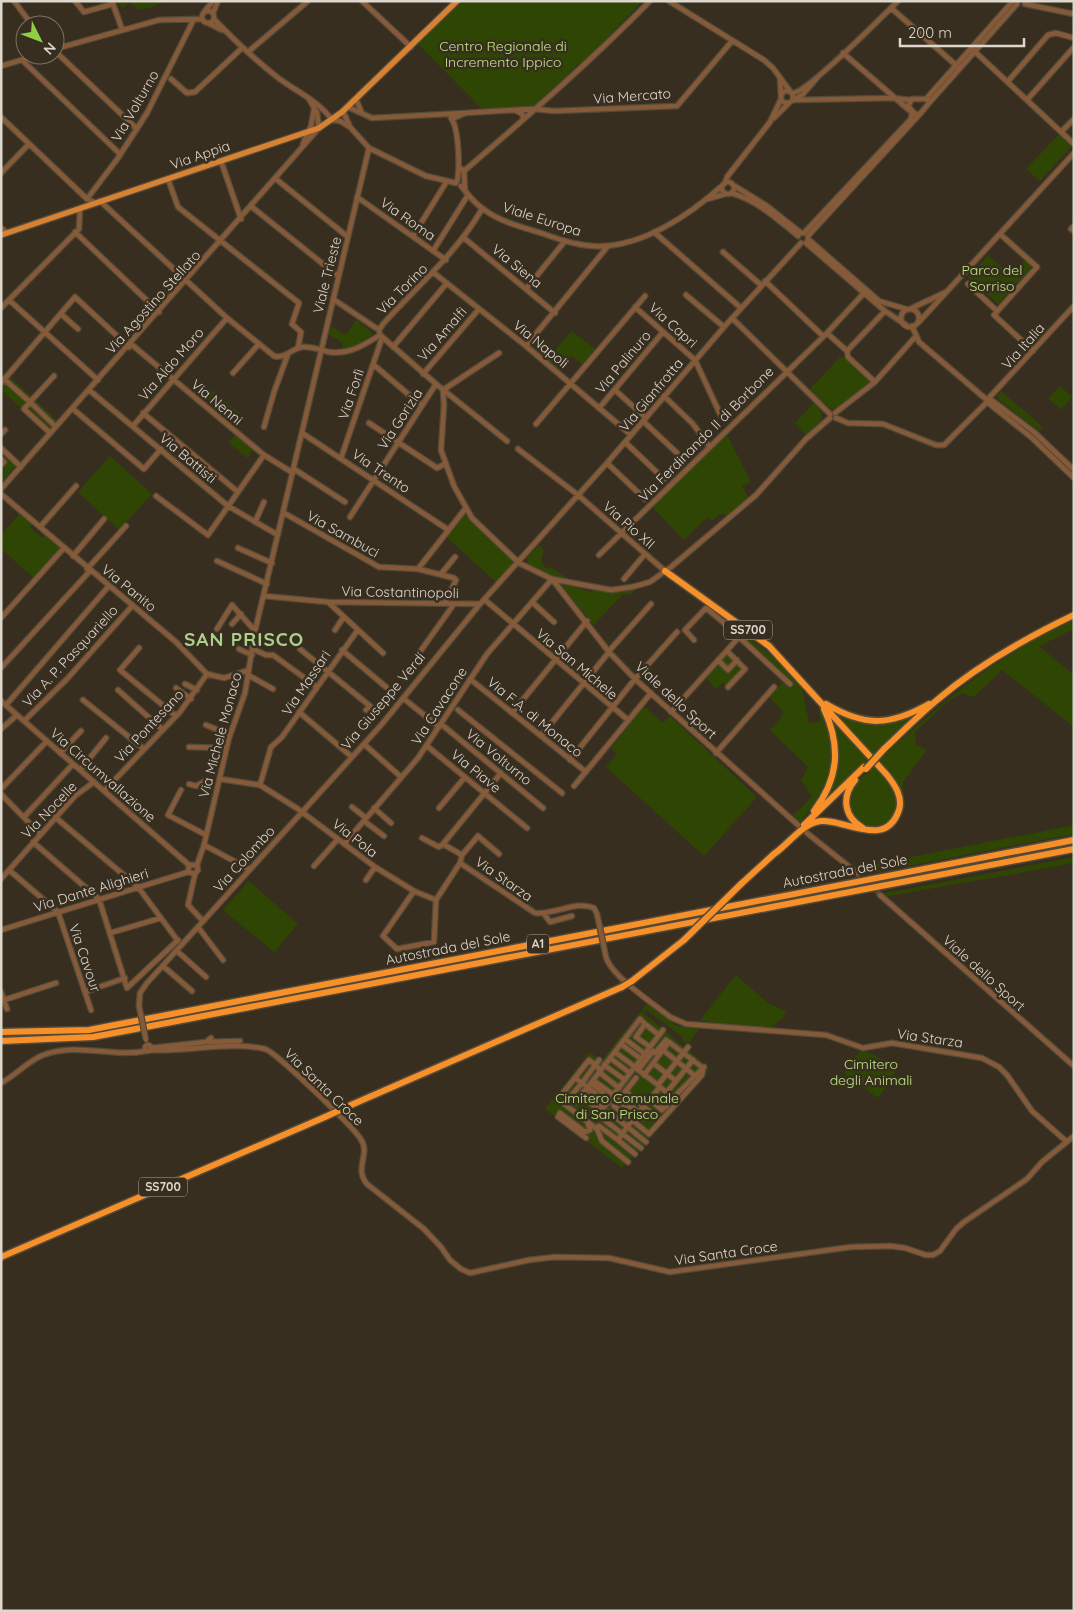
<svg xmlns="http://www.w3.org/2000/svg" width="1075" height="1612" font-family="Quicksand,sans-serif">
<style>
.green{fill:#2f4503}
.lines{fill:none;stroke-linecap:round;stroke-linejoin:round}
.minor-tunnel{stroke:#514739;stroke-width:4.5;stroke-dasharray:4.5 2;stroke-linecap:butt}
.minor-casing{stroke:#52493b;stroke-width:7}
.major-casing{stroke:#52493b;stroke-width:8}
.highway-casing{stroke:#52493b;stroke-width:9}
.minor{stroke:#845a38;stroke-width:4.5}
.major{stroke:#d78132;stroke-width:5.5}
.highway{stroke:#f79029;stroke-width:6}
.minor-bridge-casing{stroke:#52493b;stroke-width:7;stroke-linecap:butt}
.highway-bridge-casing{stroke:#52493b;stroke-width:9;stroke-linecap:butt}
.minor-bridge{stroke:#845a38;stroke-width:4.5}
.highway-bridge{stroke:#f79029;stroke-width:6}
.labels{text-anchor:middle;stroke-width:5;stroke-linejoin:round;paint-order:stroke}
.shield{fill:#382e1f;stroke:#aca49a;stroke-width:1}
.shield-label{font-size:12px;font-weight:bold;fill:#ddd7ce}
.park-label{font-size:14px;fill:#bde784;stroke:#382e1f}
.street-label{font-size:14px;fill:#ddd7ce;stroke:#382e1f}
.district-label{font-size:19px;font-weight:bold;letter-spacing:1px;fill:#abd08c;stroke:#382e1f}
</style>
<rect width="100%" height="100%" fill="#382e1f"/>
<path class="green" d="M115,1H164L151,8L138,9L129,2L123,8Z
M457,1H639L641,3L583,63H580L532,108L482,109L416,42Z
M1059,134L1072,146L1040,181L1026,169Z
M988,255L1010,275L1025,260L1032,267L998,304L968,277Z
M356,320L374,334L352,348L342,350L343,343L328,334L331,326L346,335Z
M572,331L595,349L582,365L572,356L559,371L546,360Z
M840,357L846,358L871,381L839,408L831,409L809,390Z
M8,375L60,423L50,434L1,390V383Z
M1060,386L1072,397L1061,410L1048,398Z
M212,390L245,418L239,425L206,398Z
M1001,391L1043,427L1039,431L999,400L997,396Z
M814,403C830,419 819,422 806,435L795,423Z
M726,433L751,482L742,486L748,498L728,515L720,514L712,521L708,517L684,540L652,507Z
M235,435L253,450L247,458L229,443Z
M1,451L16,465L1,483Z
M110,456L152,494L119,530L78,492Z
M20,513L32,524L30,527L42,538L45,535L60,548L34,578L1,549V535Z
M464,513L514,562L497,583L444,535Z
M539,545L544,550L541,561L545,568L550,567L567,578L565,580L555,578L528,564L527,558Z
M564,584L591,592L593,590L612,592L636,589L632,594H623L594,625L562,587Z
M1074,620V629L1039,646L1074,675V727L1002,670L974,697L963,693L947,702L915,732L916,745L927,750L903,782L904,803L896,780L879,761C941,702 995,656 1074,620Z
M746,635L779,662L802,688L809,723L821,721L818,708C843,754 831,783 801,821L798,822L792,817L812,797L801,780L808,767L770,730L780,720L783,711L769,697L784,681L740,640Z
M727,651L745,667L728,687L723,683L716,689L704,676Z
M644,706L663,723L670,716L757,797L704,856L606,767L617,754L611,748Z
M842,716C864,727 886,725 909,718L910,720L873,755L840,719Z
M836,725L868,760L827,799C840,775 842,752 834,726Z
M874,767C883,777 892,785 895,798C903,825 864,838 853,814C849,807 847,800 850,792C854,782 866,774 874,767Z
M1074,825V834L862,875L866,866Z
M1074,857V863L1058,866L884,897L881,894Z
M249,881L298,924L274,952L223,910Z
M736,975L768,1003L786,1011L784,1017L771,1028L734,1026L700,1020Z
M650,1003L655,1007L654,1010L677,1026L699,1029L689,1043L682,1041L683,1038L647,1010L645,1012L642,1010L646,1004Z
M641,1011L702,1062L709,1071L622,1168L545,1109L590,1052L601,1061Z
M861,1050L875,1055L894,1071V1077L878,1098L844,1073Z"/>
<g class="lines">
<path class="minor-tunnel" d="M857,873L880,895
M623,1095L641,1110
M617,1103L635,1117"/>
<g class="minor-casing">
<path id="minor" d="M14,1L32,25
M75,1L84,12L113,4L122,29
M362,1L411,47
M669,1L764,60L773,68L790,91
M1025,4L1074,14
M891,8L957,66
M202 17a6 6 0 1 1 12 0a6 6 0 1 1-12 0Z
M205,11L213,1
M213,13L218,1
M214,19C234,40 254,59 277,77C295,91 318,100 332,120L340,121L350,127
M208,23L222,30
M971,48L1074,144
M55,49L159,20L202,19
M55,51L137,129
M248,52L308,1
M843,53L909,110
M23,61L120,154
M1,66L39,55
M780,78L781,95
M171,79L187,93L195,92L242,48
M1010,79L1048,35L1056,33L1074,38
M781 97a6 6 0 1 1 12 0a6 6 0 1 1-12 0Z
M793,93C806,93 883,16 898,1
M356,99L361,111
M912,99H926L930,102L920,114H915L908,106Z
M926,99L1013,1
M793,100L893,98L910,100
M794,100L802,95L817,78
M1027,100L1074,47
M930,102L1017,4
M348,107L372,118L465,113
M515,110L535,109L554,111L677,106L732,41
M343,111L350,127L369,148
M1,117L87,199L96,203
M451,118C459,128 460,168 457,181
M774,118L788,104
M452,119L465,113L515,110L522,114L523,118
M1061,132L1074,119
M303,144L311,126L314,109
M369,148L426,176L456,183
M221,161L241,219
M459,167L464,171C528,116 591,61 650,1
M464,171L465,190
M1,173L29,144
M168,179L178,207L299,303L292,324L301,332L298,348
M276,179L348,237
M722 188a6 6 0 1 1 12 0a6 6 0 1 1-12 0Z
M725,183L727,177L770,122L781,99
M733,185L767,206L801,233
M461,186C468,194 473,202 482,208C498,221 521,227 541,233C558,239 575,245 593,246C640,249 690,215 724,184
M731,193C757,200 777,219 798,236
M357,197L446,260
M87,199L118,158L147,113L194,19
M708,199L725,194
M100,201L227,318L274,356C286,359 292,348 303,347C312,346 320,350 329,352C349,355 364,345 380,335
M252,207L338,276
M1074,226L1071,229L1074,231
M1,228L8,233
M75,232L159,312
M654,232L741,308
M804,233L911,119L912,112
M1000,234L1037,267L994,315L1033,351
M413,236L447,181
M808,236L920,114
M464,238L555,313
M808,239L879,301L906,309
M806,243L885,311L906,325
M433,251L468,195
M723,252L761,285
M434,273L526,346L631,435
M765,281L823,336
M968,284L997,311
M526,289L565,241
M686,295L724,327
M333,299L376,328
M9,300L98,380
M635,307L695,360L721,416
M1,308L79,229L80,208
M910,309L946,292
M901 318a9 9 0 1 1 18 0a9 9 0 1 1-18 0Z
M61,314L78,329
M732,318L830,414
M918,323L1074,153
M912,326L919,342L987,400
M827,333L847,351L848,357L875,382
M380,335L436,384L507,441
M380,335L379,330L383,324C417,286 456,254 482,209
M131,344L264,455L293,473
M526,346L608,246
M393,347L447,283
M847,351L885,311
M374,365L422,406
M233,373L258,345
M423,374L479,309
M4,379L30,402L54,376
M1,383L75,297L129,347
M89,390L228,506L278,535
M443,390L444,405L441,450L454,486L472,518L519,563L552,579L611,590L632,587L650,582L671,567L756,495L806,439L830,418
M443,390L499,353
M615,390L646,418
M664,396L693,424L709,446
M990,399L1034,432L1074,470
M987,400L1074,306
M987,402L1031,437L1074,478
M600,407L663,332
M73,409L144,469L161,449
M143,413L238,492
M835,413L875,382L916,336
M836,418L848,423L883,424L936,445H944L987,402
M643,421L677,453
M369,423L437,468L445,464
M536,424L645,296
M133,426L227,318
M264,427L274,392L288,354
M48,431L24,409L30,402L54,425
M302,433L447,529
M1,434L5,430
M625,442L664,479
M1,448L21,467
M518,449L578,495L665,571
M341,458L382,338
M1,459L4,462L1,465
M607,463L645,499
M294,469L345,502
M1,489L319,128L317,113L309,99
M1,494L176,642L207,674L224,678L249,670
M156,496L208,535L264,455
M284,513L379,567L418,569L454,578L456,580L445,603
M350,517L436,384
M255,522L264,502
M40,527L76,486
M238,548L272,563
M599,555L827,333L864,293
M73,556L104,519
M217,561L267,584
M87,569L126,526
M418,569L465,509
M441,574L455,557
M552,579L609,652L635,679L798,825
M624,579L645,554
M264,596L328,602L480,604
M485,600L628,720
M328,602L383,653
M532,602L554,622
M1,618L64,548
M232,624L241,614
M217,629L232,605L255,631
M335,630L343,618
M739,637L790,684
M139,648L120,670L176,716
M239,649L252,655
M253,649L266,655H273L317,687
M300,649L370,706L366,710
M342,650L386,687
M609,651L651,604
M727,651L745,669L728,687
M417,656L454,604
M718,660L728,670L737,660
M1,668L90,571
M248,675L273,689
M470,679L586,772
M185,684L197,690
M176,688L191,699
M118,690L163,730
M403,698L439,727
M83,700L144,749
M1,701L189,865
M6,705L108,587
M458,710L562,793
M299,712L352,757
M671,712L740,636L706,608L685,630L694,640
M512,713L587,621
M24,721L67,679L132,606
M441,724L543,808
M206,725L230,735
M1,729L17,715
M541,736L609,652
M364,744L401,777
M427,746L527,828
M189,747L226,748
M60,753L81,731
M716,753L774,687
M570,760L635,679L677,632
M80,770L106,738
M220,779L260,785L298,809L375,867L414,891L436,900
M189,784L196,786L206,781L210,783
M260,785L271,747L282,737L357,631
M574,786L651,693
M1,789L47,741
M181,790L168,815L206,835
M104,791L180,712L207,674
M1,794L40,834
M352,807L366,818
M374,808L391,823
M439,808L465,777
M24,817L73,764
M55,817L138,887L178,941
M364,821L384,836
M807,833L857,873
M422,838L439,847L443,844
M33,842L99,899L127,988L178,940
M344,844L418,758L487,654L552,579
M204,845L249,869
M462,855L478,836L499,854
M460,863L535,913C554,915 577,900 594,908L597,914
M197,865H189L188,872L195,874L198,870L197,865L204,845L229,738L245,693L255,631L369,148
M314,866L338,839
M9,870L58,912L91,1010
M195,874L188,905L203,921
M1,879L75,796L94,782
M366,880L375,867
M414,891L383,936L397,949L434,942L436,900
M880,895L1074,1066
M436,900L460,863L462,855L443,844L501,773
M544,914L550,922L572,916
M198,927L223,960
M1,930L188,872
M110,933L161,918
M177,951L206,977
M606,957C611,976 654,1004 670,1017L686,1024L826,1035L863,1048L892,1043L982,1058L999,1067L1007,1075L1032,1111L1067,1142
M163,966L192,991
M1,992L7,1009
M85,992L125,978
M4,1000L56,983
M139,1006L140,993L147,983L382,724L480,604L607,463L724,327L801,243
M645,1024L640,1019L581,1096L601,1111L650,1047
M659,1035L645,1024L636,1037L650,1047L663,1030
M625,1039L645,1054
M207,1042L240,1041
M621,1044L641,1059
M145 1048a3 3 0 1 1 6 0a3 3 0 1 1-6 0Z
M151,1048L206,1042L211,1038
M150,1050C185,1052 231,1041 265,1049C276,1052 351,1125 360,1138C372,1154 353,1167 367,1184L424,1229L441,1247L450,1260L461,1269L470,1273L529,1260L555,1257L609,1258L670,1272L851,1247L890,1246L905,1248L926,1255H933L940,1251L956,1229L964,1222L1027,1179L1042,1162L1074,1136
M663,1050L694,1075
M615,1052L635,1067
M610,1058L630,1073
M599,1060L595,1065L601,1070
M653,1063L676,1081
M604,1065L625,1080
M637,1069L658,1085
M638,1070L653,1051L655,1053L666,1040
M599,1072L619,1088
M636,1078L614,1106L632,1120L660,1087L658,1085L688,1047
M593,1080L614,1095
M1,1083C16,1075 28,1061 43,1055C79,1042 112,1058 146,1051
M591,1083L610,1099
M660,1087L673,1098L704,1067
M584,1091L604,1107
M626,1092L661,1121
M667,1092L693,1060
M563,1093L589,1060L595,1065L582,1083L608,1103
M653,1096L666,1107
M569,1098L582,1083L575,1078
M650,1100L662,1110L673,1098
M576,1102L581,1096
M563,1103L597,1129L599,1126L618,1140
M635,1111L634,1113L622,1103L624,1099L644,1118
M609,1112L646,1142
M603,1119L641,1148
M597,1129L602,1141L628,1162
M586,1138L558,1117L560,1113L585,1132L590,1130L587,1121
M635,1154L618,1140L632,1120L649,1134L702,1075L703,1068L669,1042L644,1075"/>
</g>
<g class="major-casing">
<path id="major" d="M1,235L319,128L342,112L457,1"/>
</g>
<g class="highway-casing">
<path id="highway" d="M665,571L769,646L887,775C895,785 903,797 899,810C885,852 841,815 816,822C801,826 787,845 774,854
M826,704C865,727 890,726 929,704
M884,749C901,733 919,715 937,700C978,665 1026,638 1074,615
M855,780C841,797 844,817 863,828
M814,811C839,778 841,746 824,709
M804,825L864,767
M741,884L775,853
M632,981L684,940
M1,1032L89,1030L1074,840
M1,1041L93,1037L125,1031L1074,849
M351,1105L622,987
M1,1257L325,1117"/>
</g>
<use href="#minor" class="minor"/>
<use href="#major" class="major"/>
<use href="#highway" class="highway"/>
<g class="minor-bridge-casing">
<path id="minor-bridge" d="M597,914L606,957
M139,1006L146,1040"/>
</g>
<g class="highway-bridge-casing">
<path id="highway-bridge" d="M866,769L884,749
M684,940L741,884
M622,987L632,981
M325,1117L351,1105"/>
</g>
<use href="#minor-bridge" class="minor-bridge"/>
<use href="#highway-bridge" class="highway-bridge"/>
</g>
<g class="labels">
<g class="shield">
<rect x="724" y="620.5" width="48" height="19" rx="4"/>
<rect x="527" y="934.5" width="22" height="19" rx="4"/>
<rect x="139" y="1177.5" width="48" height="19" rx="4"/>
</g>
<g class="shield-label">
<text x="748" y="634">SS700</text>
<text x="538" y="948">A1</text>
<text x="163" y="1191">SS700</text>
</g>
<g class="park-label">
<text x="503" y="51">Centro Regionale di<tspan x="503" dy="16">Incremento Ippico</tspan></text>
<text x="992" y="275">Parco del<tspan x="992" dy="16">Sorriso</tspan></text>
<text x="871" y="1069">Cimitero<tspan x="871" dy="16">degli Animali</tspan></text>
<text x="617" y="1103">Cimitero Comunale<tspan x="617" dy="16">di San Prisco</tspan></text>
</g>
<g class="street-label">
<text transform="translate(632 96) rotate(-4)" y="5">Via Mercato</text>
<text transform="translate(135 106) rotate(-60)" y="5">Via Volturno</text>
<text transform="translate(200 155) rotate(-19)" y="5">Via Appia</text>
<text transform="translate(408 219) rotate(35)" y="5">Via Roma</text>
<text transform="translate(542 219) rotate(18)" y="5">Viale Europa</text>
<text transform="translate(517 266) rotate(39)" y="5">Via Siena</text>
<text transform="translate(327 275) rotate(-76)" y="5">Viale Trieste</text>
<text transform="translate(402 289) rotate(-45)" y="5">Via Torino</text>
<text transform="translate(153 302) rotate(-48)" y="5">Via Agostino Stellato</text>
<text transform="translate(673 325) rotate(42)" y="5">Via Capri</text>
<text transform="translate(442 334) rotate(-49)" y="5">Via Amalfi</text>
<text transform="translate(541 344) rotate(39)" y="5">Via Napoli</text>
<text transform="translate(1023 346) rotate(-48)" y="5">Via Italia</text>
<text transform="translate(623 362) rotate(-50)" y="5">Via Palinuro</text>
<text transform="translate(171 364) rotate(-49)" y="5">Via Aldo Moro</text>
<text transform="translate(351 394) rotate(-71)" y="5">Via Forlì</text>
<text transform="translate(651 395) rotate(-50)" y="5">Via Gianfrotta</text>
<text transform="translate(217 402) rotate(40)" y="5">Via Nenni</text>
<text transform="translate(400 419) rotate(-57)" y="5">Via Gorizia</text>
<text transform="translate(706 434) rotate(-45)" y="5">Via Ferdinando II di Borbone</text>
<text transform="translate(188 458) rotate(40)" y="5">Via Battisti</text>
<text transform="translate(381 471) rotate(34)" y="5">Via Trento</text>
<text transform="translate(629 525) rotate(41)" y="5">Via Pio XII</text>
<text transform="translate(343 534) rotate(29)" y="5">Via Sambuci</text>
<text transform="translate(129 588) rotate(39)" y="5">Via Panito</text>
<text transform="translate(400 592) rotate(1)" y="5">Via Costantinopoli</text>
<text transform="translate(70 656) rotate(-47)" y="5">Via A. P. Pasquariello</text>
<text transform="translate(577 664) rotate(40)" y="5">Via San Michele</text>
<text transform="translate(306 683) rotate(-56)" y="5">Via Massari</text>
<text transform="translate(676 700) rotate(43)" y="5">Viale dello Sport</text>
<text transform="translate(383 701) rotate(-50)" y="5">Via Giuseppe Verdi</text>
<text transform="translate(439 706) rotate(-57)" y="5">Via Cavacone</text>
<text transform="translate(535 717) rotate(39)" y="5">Via F.A. di Monaco</text>
<text transform="translate(149 726) rotate(-47)" y="5">Via Pontesano</text>
<text transform="translate(220 735) rotate(-75)" y="5">Via Michele Monaco</text>
<text transform="translate(499 757) rotate(39)" y="5">Via Volturno</text>
<text transform="translate(476 771) rotate(39)" y="5">Via Piave</text>
<text transform="translate(103 775) rotate(41)" y="5">Via Circumvallazione</text>
<text transform="translate(49 810) rotate(-46)" y="5">Via Nocelle</text>
<text transform="translate(355 838) rotate(38)" y="5">Via Pola</text>
<text transform="translate(244 859) rotate(-48)" y="5">Via Colombo</text>
<text transform="translate(845 871) rotate(-11)" y="5">Autostrada del Sole</text>
<text transform="translate(504 879) rotate(35)" y="5">Via Starza</text>
<text transform="translate(91 890) rotate(-17)" y="5">Via Dante Alighieri</text>
<text transform="translate(448 948) rotate(-11)" y="5">Autostrada del Sole</text>
<text transform="translate(85 958) rotate(71)" y="5">Via Cavour</text>
<text transform="translate(984 973) rotate(42)" y="5">Viale dello Sport</text>
<text transform="translate(930 1038) rotate(8)" y="5">Via Starza</text>
<text transform="translate(324 1087) rotate(44)" y="5">Via Santa Croce</text>
<text transform="translate(726 1253) rotate(-8)" y="5">Via Santa Croce</text>
</g>
<g class="district-label">
<text x="244" y="646">SAN PRISCO</text>
</g>
</g>
<rect width="1075" height="1612" fill="none" stroke="#ddd7ce" stroke-width="5"/>
<g transform="translate(40 40) rotate(132)"><circle r="24" fill="#382e1f" stroke="#7a7265"/>
<path d="M0-4L9 19L0 12L-9 19Z" fill="#8dce44"/>
<text y="-8" font-size="14" font-weight="bold" text-anchor="middle" fill="#ddd7ce">N</text>
</g>
<path d="M900 38v8h124v-8" fill="none" stroke="#ddd7ce" stroke-width="2.5"/>
<text x="908" y="38" font-size="15" fill="#ddd7ce" stroke="#382e1f" stroke-width="4" paint-order="stroke">200 m</text>
</svg>
